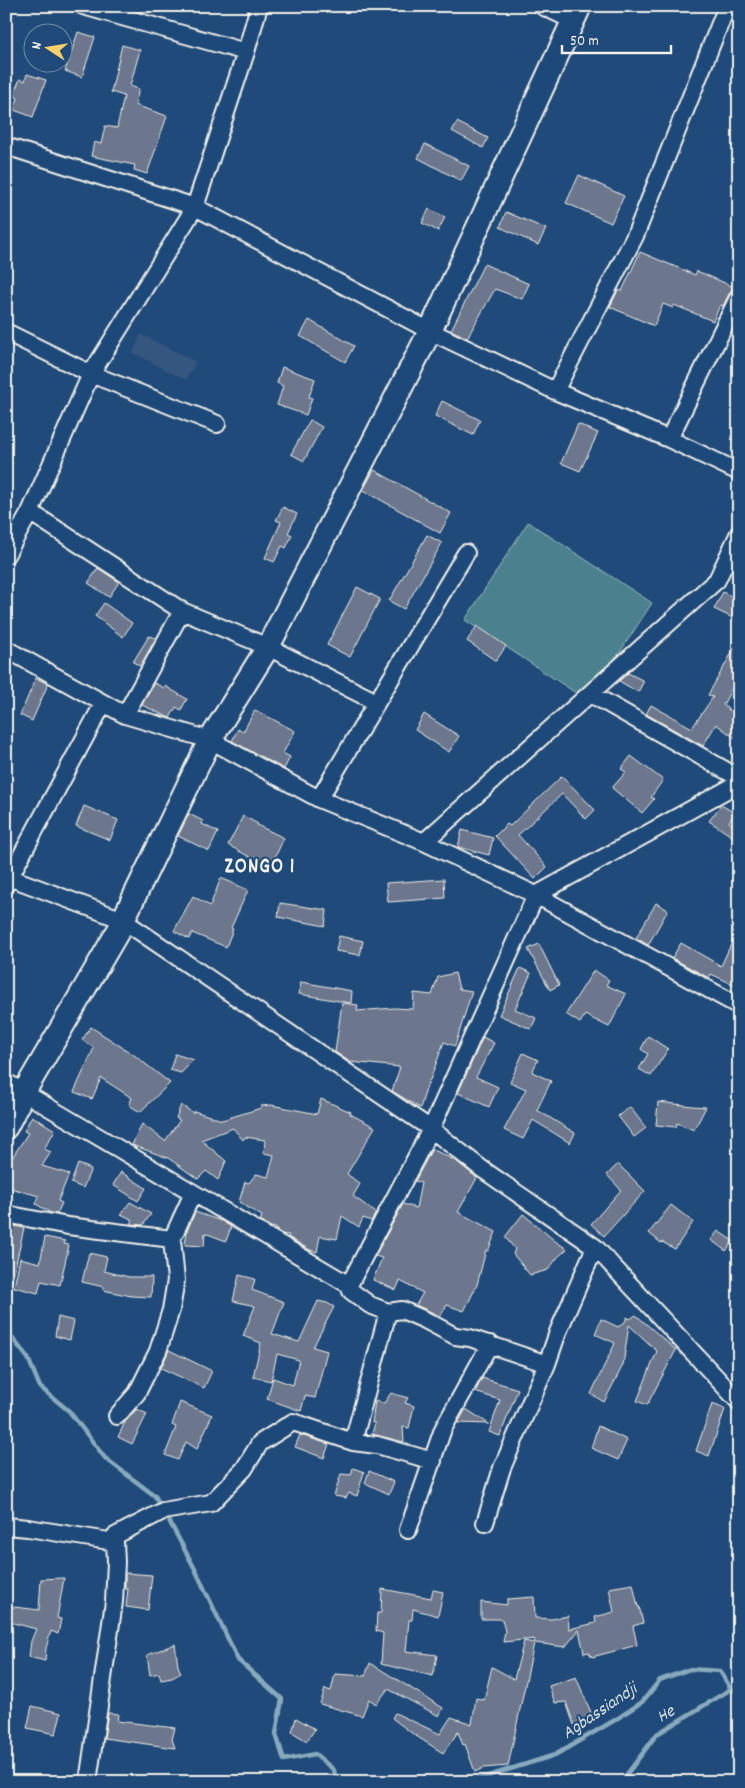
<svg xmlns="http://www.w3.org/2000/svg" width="745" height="1788" font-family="Dekko,sans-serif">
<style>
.built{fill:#36577f}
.green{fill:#4b818e;stroke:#a0b9bb}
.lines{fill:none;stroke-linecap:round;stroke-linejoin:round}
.stream{stroke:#89aabc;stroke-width:4.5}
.building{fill:#6c768c;stroke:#f4f1e8}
.street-casing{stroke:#f4f1e8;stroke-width:20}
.secondary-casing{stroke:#f4f1e8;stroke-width:26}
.street{stroke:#1f4a7a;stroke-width:16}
.secondary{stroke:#1f4a7a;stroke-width:22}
.labels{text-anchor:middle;stroke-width:4;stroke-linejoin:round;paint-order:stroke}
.water-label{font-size:18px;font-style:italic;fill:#d9dfdd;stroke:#1f4a7a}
.district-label{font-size:21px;font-weight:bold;letter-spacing:1px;fill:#f4f1e8;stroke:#1f4a7a}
</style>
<rect width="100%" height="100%" fill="#1f4a7a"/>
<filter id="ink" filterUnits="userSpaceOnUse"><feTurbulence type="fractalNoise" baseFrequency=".02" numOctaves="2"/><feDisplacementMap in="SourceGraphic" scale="10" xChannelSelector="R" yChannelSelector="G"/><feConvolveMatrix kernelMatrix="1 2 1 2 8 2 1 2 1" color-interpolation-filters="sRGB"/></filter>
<g filter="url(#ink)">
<path class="built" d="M141,334L196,362L186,380L133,353Z"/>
<path class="green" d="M528,522L652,603L588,701L465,620Z"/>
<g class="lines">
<path class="stream" d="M735,60L739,66
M6,1330L28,1358L40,1387L69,1411L105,1458L155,1496L162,1508
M166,1515L195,1569L238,1660L282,1699L276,1734L284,1760L315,1754L334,1770L336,1782
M469,1782L555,1755L615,1720L642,1702L660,1680L690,1669L720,1671L731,1689
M621,1782L657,1734L731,1689L739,1692"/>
</g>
<path class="building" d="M78,32L95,37L82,77L65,71Z
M122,45L140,50L130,86L139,89L135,105L167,116L147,174L134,170L135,165L91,156L94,142L101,144L105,126L117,128L124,96L111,92Z
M27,74L46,80L33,117L14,110L18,98L13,95L20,79L25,81Z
M457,122L488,138L483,148L452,131Z
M425,144L469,166L461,181L418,158Z
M579,175L624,196L611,223L566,203Z
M429,209L445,217L438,231L422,223Z
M506,212L546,229L538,245L500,227Z
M640,252L695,275L697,271L734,287L730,292L723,306L720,305L713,321L674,305L673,308L663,304L654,326L610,307L618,290L622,291Z
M484,264L529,284L522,299L495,289L467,338L451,330Z
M309,320L354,346L345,362L300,336Z
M282,367L315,379L309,397L312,398L306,415L277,405L283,386L277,383Z
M442,401L480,420L473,435L435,416Z
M310,420L322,427L304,461L291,454Z
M578,424L598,433L580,471L561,463Z
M374,470L451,513L440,533L363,490Z
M283,507L297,514L288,533L292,535L286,548L282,546L274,562L265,558L281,522L276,520Z
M427,535L442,543L404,609L389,601Z
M98,568L119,582L109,597L88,583Z
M357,587L380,599L350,657L327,645Z
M723,592L739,600V621L714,609Z
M104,603L132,623L123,637L95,616Z
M477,626L506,646L496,661L467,641Z
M149,636L156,638L140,666L133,662Z
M739,640V687L734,684L723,705L739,718V741L716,724L703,746L646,714L651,705L692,728L713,697L708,695Z
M628,673L644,681L638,692L619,681Z
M36,678L48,684L32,721L20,715Z
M154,683L164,688L165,686L187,699L181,710L176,707L170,718L142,705Z
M255,710L295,731L283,753L290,757L284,769L232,741L238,729L243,732Z
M424,714L459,736L449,752L415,730Z
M631,756L663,780L651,797L654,799L642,813L612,788L626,772L621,769Z
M562,776L595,810L586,819L562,794L518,835L547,867L535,879L495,836L507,824L510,826Z
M721,805L735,813L729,822L739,829V841L709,821Z
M84,806L118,820L110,840L76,826Z
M189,814L203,821L202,824L218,832L209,851L178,836Z
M243,816L258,824L257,825L284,838L270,868L228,845Z
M462,830L493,838L489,855L458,847Z
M221,878L248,890L231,928L233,929L226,947L192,933L189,939L174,931L193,896L210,906Z
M444,879L445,898L388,902L386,883Z
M280,903L327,910L325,926L278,917Z
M656,903L668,910L648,945L636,938Z
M739,927V964L735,972L739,974V987L711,974L709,978L672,958L681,943L721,966Z
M339,936L363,941L360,955L336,951Z
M539,944L559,985L550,990L528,949Z
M520,968L531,973L515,1009L536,1018L531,1029L499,1015Z
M594,970L609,980L606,985L626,994L609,1027L585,1015L580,1023L566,1014Z
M455,973L459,989L472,991L455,1046L444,1042L430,1080H429L420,1108L392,1091L400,1067L350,1062L335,1052L342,1003L358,1005L357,1011L394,1008L413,1009L414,993L432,995L438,977Z
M301,982L352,991L351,1003L299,994Z
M91,1027L134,1055L170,1083L140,1112L129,1105L132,1098L101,1078L92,1099L74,1092L94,1048L82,1040Z
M648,1036L668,1049L651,1076L639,1069L648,1054L641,1049Z
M483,1037L494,1043L476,1077L498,1087L489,1107L458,1093Z
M523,1053L538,1060L532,1072L551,1081L537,1110L575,1133L570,1143L533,1120L523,1139L504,1130L526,1089L510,1082Z
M175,1054L194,1060L181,1073L170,1070Z
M321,1099L351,1112L350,1114L375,1127L347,1174L360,1184L353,1196L376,1213L371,1221L363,1218L359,1227L342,1216L337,1239L320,1236L317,1252L310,1250L288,1237L289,1235L282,1234L276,1230V1228L271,1227L260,1221L262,1216L239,1202L245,1182L249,1183L256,1174L268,1177L274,1155L264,1153L265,1140L245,1137L243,1140L233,1128L201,1140L226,1161L218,1180L206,1171L198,1179L168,1158L132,1145L142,1124L165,1141L180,1120L176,1118L181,1105L193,1113L194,1111L222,1120L261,1108V1106L271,1105L317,1114Z
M658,1102L692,1106L706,1107L694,1130L677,1123L676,1127L656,1125Z
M630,1107L646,1128L634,1137L618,1116Z
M32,1116L55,1130L44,1149L51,1152L42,1166L69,1174L58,1201L62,1203L57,1214L51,1213L36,1204L39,1196L7,1187L9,1181L6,1180V1167L28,1133L24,1131Z
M432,1149L456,1161L477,1178L458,1212L496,1232L488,1251L486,1250L477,1285L464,1311L447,1305L440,1316L416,1305L423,1293L400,1281L396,1290L373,1280L382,1258L375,1256L403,1204L416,1208L421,1183L415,1181Z
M78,1164L91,1169L83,1188L71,1183Z
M618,1164L645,1191L604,1236L591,1224L621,1190L607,1175Z
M121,1172L146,1188L138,1201L113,1185Z
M130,1202L151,1214L143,1225L131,1224L133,1220L121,1214Z
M671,1205L693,1222L675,1249L662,1242L661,1243L649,1233Z
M195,1212L224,1222L231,1227L226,1241L205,1233L204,1246L185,1245L187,1231Z
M523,1214L555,1241L567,1249L558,1257L548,1270L530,1275L513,1254L515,1249L505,1237Z
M6,1224L24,1228L11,1285H6Z
M718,1231L733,1241L726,1251L711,1240Z
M45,1237L65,1241L64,1244L69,1245L60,1285L41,1281L38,1293L14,1287L20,1258L40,1263Z
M89,1253L107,1257L104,1271L129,1277H152L151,1297L131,1296L103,1290L104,1287L82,1282Z
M239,1275L255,1279L252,1290L284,1302L272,1334L299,1342L318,1301L327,1303L334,1307L313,1347L327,1351L315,1398L305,1396L301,1411L267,1399L273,1378L293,1385L299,1360L277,1354L271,1381L253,1377L261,1343L243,1336L255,1306L233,1301Z
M636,1315L676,1350L647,1405L637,1401L657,1351L629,1325L623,1365L604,1402L591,1394L615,1343L595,1334L601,1319L618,1327L625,1322L627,1317L630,1319Z
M58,1317L74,1321L70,1340L55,1336Z
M169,1350L212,1371L204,1388L161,1368Z
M482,1378L518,1389L500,1436L489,1432L500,1400L475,1392Z
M391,1393L408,1398L405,1403L414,1406L409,1428L403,1427L404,1442L372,1434L375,1423H372L375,1401L384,1403Z
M180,1402L212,1415L197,1449L186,1442L178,1460L165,1455L176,1427L172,1425Z
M712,1404L725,1409L709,1456L696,1451Z
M137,1409L147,1414L132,1444L118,1437L125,1422Z
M466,1409L489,1424L458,1423Z
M598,1426L627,1440L618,1460L591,1448Z
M300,1435L329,1444L324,1458L295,1447Z
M353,1468L364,1472L357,1496L349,1493L346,1498L334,1496L341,1474L351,1475Z
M369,1471L394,1482L389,1494L365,1483Z
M125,1573L152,1575L148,1610L126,1607L128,1589H125Z
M64,1578L57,1618L61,1619L58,1634L51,1631L46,1648L45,1661L29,1657L31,1641L36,1629L6,1621V1606L39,1610L41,1579Z
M633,1584L638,1607L639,1606L643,1623L633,1626L637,1645L592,1657L589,1652L584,1653L579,1630L565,1647L535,1643L534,1639L503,1642L505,1631L502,1619H481V1602L507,1605V1599L534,1597L535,1618L552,1619L568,1616L569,1629L596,1623L595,1617L614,1612L609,1588Z
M382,1589L431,1598L433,1590L443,1592L438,1616L413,1609L412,1620H409L406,1651L437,1655L433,1676L381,1664L383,1633L376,1631L377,1613H381Z
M524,1641L534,1643L508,1766L483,1768L475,1772L465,1744L463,1745L458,1732L443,1753L413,1734L392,1718L395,1713L440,1734L451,1717L472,1724L476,1698L484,1700L492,1667L514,1679Z
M175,1644L178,1666L181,1673L172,1678L161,1680L159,1673L150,1675L147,1655Z
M370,1663L443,1708L439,1716L388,1689L376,1704L369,1699L362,1716L320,1704L325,1689L331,1691L335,1674L365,1676Z
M576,1677L592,1715L574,1725L566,1702L555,1703L549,1686Z
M32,1706L61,1713L56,1734L27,1728Z
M108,1713L118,1714L117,1721L175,1728L172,1739L175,1748L104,1738Z
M296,1718L315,1729L307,1741L292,1732Z"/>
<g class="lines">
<g class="street-casing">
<path id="street" d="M83,6L246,52
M542,6L574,21
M6,146L195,207L430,331L555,391L669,439L739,472
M6,332L91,374L217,424
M555,391L635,236L727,6
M669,439L739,296
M30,512L182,611L268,647L376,702
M6,555L30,512L91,374L195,207L246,52L259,6
M6,649L125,715L210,740L319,799L424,842L536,895L739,1006
M591,694L739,778
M125,715L182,611
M319,799L466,553
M424,842L717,580L739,533
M6,876L123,920
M6,884L103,704
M124,921L431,1129L482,1169L595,1247L739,1402
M6,1082L349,1285L351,1291L370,1305L388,1312L402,1310L425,1320L455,1336L470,1338L547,1364
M6,1214L68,1226L172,1239
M349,1285L431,1129L536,895L739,783
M117,1416L137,1393L158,1351L171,1310L176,1280L172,1239L193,1193
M353,1442L388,1312
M485,1523L502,1468L547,1364L558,1332L595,1247
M6,1526L28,1528L115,1542L116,1562L114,1602L88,1782
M408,1530L443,1429L490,1344
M115,1542V1536L163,1511L211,1503L244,1469L260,1443L293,1422L353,1442L377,1445L433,1461"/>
</g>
<g class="secondary-casing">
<path id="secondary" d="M6,1127L24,1092L124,921L123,920L210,740L268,647L430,331L580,6"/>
</g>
<use href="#street" class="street"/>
<use href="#secondary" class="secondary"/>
</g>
</g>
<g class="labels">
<g class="water-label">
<text transform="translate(599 1710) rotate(-34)" y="6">Agbassiandji</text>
<text transform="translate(665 1713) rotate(-31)" y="6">He</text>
</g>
<g class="district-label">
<text x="260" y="872">ZONGO 1</text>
</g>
</g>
<rect width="745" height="1788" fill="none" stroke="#1f4a7a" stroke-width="25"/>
<rect x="12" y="12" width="720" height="1763" fill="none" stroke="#f4f1e8" stroke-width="2" filter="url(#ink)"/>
<g transform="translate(48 48) rotate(282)"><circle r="24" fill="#1f4a7a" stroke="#748da6"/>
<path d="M0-4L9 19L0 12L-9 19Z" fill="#ffd166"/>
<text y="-8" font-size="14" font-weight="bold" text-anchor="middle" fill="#f4f1e8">N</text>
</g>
<path d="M562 45v8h109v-8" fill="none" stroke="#f4f1e8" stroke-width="2.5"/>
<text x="570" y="45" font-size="15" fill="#f4f1e8" stroke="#1f4a7a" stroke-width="4" paint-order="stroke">50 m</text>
</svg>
